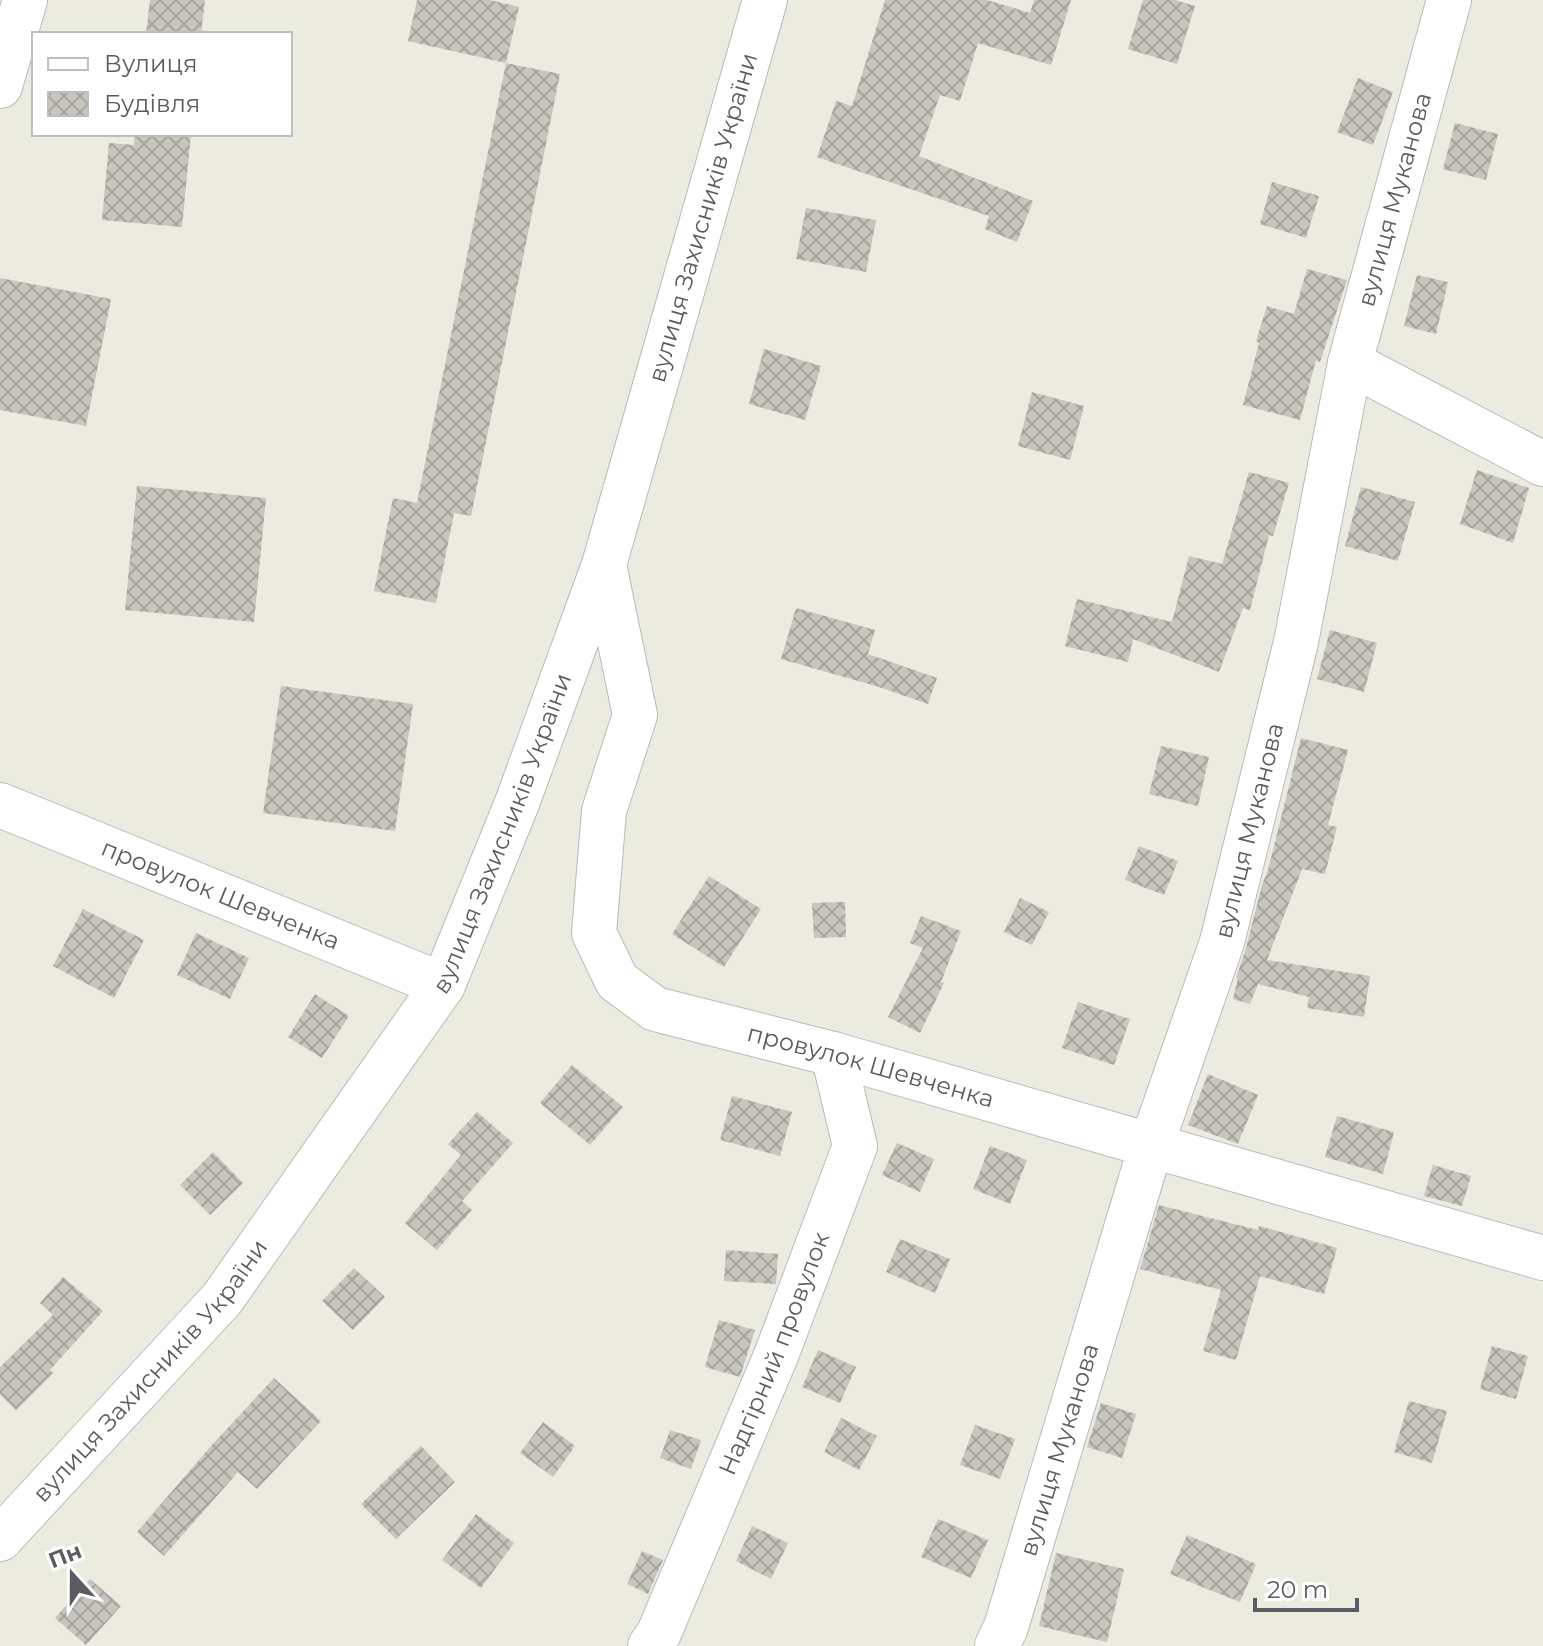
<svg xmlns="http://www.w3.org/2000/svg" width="1543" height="1646" font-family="Montserrat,sans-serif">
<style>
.building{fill:url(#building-cross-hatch)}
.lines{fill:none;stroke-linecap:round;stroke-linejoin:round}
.minor-casing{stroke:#b8babf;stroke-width:46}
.minor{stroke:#fff;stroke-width:44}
.labels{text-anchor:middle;stroke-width:6;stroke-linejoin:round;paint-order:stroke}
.street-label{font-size:24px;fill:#595c61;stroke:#fff}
</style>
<defs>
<pattern id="building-cross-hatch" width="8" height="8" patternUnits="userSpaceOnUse" patternTransform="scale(2)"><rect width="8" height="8" fill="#c7c5bd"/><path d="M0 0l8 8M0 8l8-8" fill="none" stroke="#a5a39d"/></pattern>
</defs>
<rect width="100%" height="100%" fill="#ecebe0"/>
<path class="building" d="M150,0H205L201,34H146Z
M417,0H490L519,7L506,63L408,41Z
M885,0H987L1030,13L1034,0H1071L1051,65L978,43L960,101L940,95L919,156L1033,201L1017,242L985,229L989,216L817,157L836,101L852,106Z
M1143,0H1175L1195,6L1177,64L1128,49Z
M506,63L560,74L471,516L454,513L436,603L374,591L393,498L417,503Z
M1358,78L1393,92L1373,145L1337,132Z
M1455,123L1498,134L1486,180L1443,169Z
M135,134H191L182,227L102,220L109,143L134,145Z
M1272,182L1319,196L1306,238L1260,224Z
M806,208L876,220L866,272L796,259Z
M1307,269L1347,280L1320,362L1316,360L1300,420L1243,405L1259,343L1256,341L1267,306L1294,314Z
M1417,275L1448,282L1436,334L1404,326Z
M0,278L111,299L86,426L0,410Z
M764,349L821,366L805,420L749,404Z
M1032,392L1084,406L1070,460L1018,446Z
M1477,470L1529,488L1513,543L1460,524Z
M1249,472L1289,483L1273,536L1269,535L1250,610L1243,608L1219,672L1133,639L1128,662L1065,646L1077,599L1172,622L1189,556L1222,564Z
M137,486L266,498L254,622L125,610Z
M1361,487L1415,502L1398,561L1345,546Z
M796,608L875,630L868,654L937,678L928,704L879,687L781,659Z
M1330,630L1377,643L1364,692L1317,679Z
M281,686L413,704L395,831L263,813Z
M1301,738L1348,750L1328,825L1337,827L1325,874L1302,869L1267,960L1370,976L1364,1017L1307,1008L1309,997L1258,984L1250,1004L1233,999L1238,978H1236L1246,948L1262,885L1268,870Z
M1161,746L1209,757L1198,806L1149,794Z
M1139,846L1178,861L1164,895L1125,880Z
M709,876L761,909L724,967L672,934Z
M1020,898L1049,912L1032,945L1004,932Z
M845,902L846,937L814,938L812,903Z
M83,909L144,940L114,998L53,966Z
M921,916L961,931L941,982L944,983L920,1033L888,1017L923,948L910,943Z
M196,933L249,958L230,999L177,975Z
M315,994L349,1016L322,1058L288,1037Z
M1078,1002L1130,1019L1114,1065L1062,1048Z
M572,1065L623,1107L590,1145L540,1103Z
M1208,1074L1258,1095L1238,1144L1188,1125Z
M732,1096L792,1112L780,1156L720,1140Z
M477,1112L513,1143L462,1201L472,1210L437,1250L405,1223L461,1155L448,1144Z
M1337,1116L1394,1132L1383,1174L1325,1157Z
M897,1143L934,1159L920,1192L882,1175Z
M990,1146L1027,1160L1010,1204L973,1189Z
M213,1152L243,1183L210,1215L180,1185Z
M1433,1165L1471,1176L1462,1206L1424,1196Z
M1159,1205L1258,1230L1259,1226L1337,1248L1324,1294L1260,1276L1236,1360L1203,1351L1221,1290L1140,1269Z
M900,1239L950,1259L935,1293L886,1272Z
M726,1250L778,1254L776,1284L724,1281Z
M354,1268L385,1297L353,1330L322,1301Z
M63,1277L103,1311L50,1370L53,1373L16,1410L0,1394V1367L53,1315L40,1303Z
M719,1320L755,1330L740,1377L705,1367Z
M1492,1346L1528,1356L1516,1399L1480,1389Z
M818,1350L856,1367L840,1403L802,1387Z
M274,1378L321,1421L257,1489L238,1472L164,1556L137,1532L211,1446Z
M1409,1401L1447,1411L1432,1463L1394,1452Z
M1101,1403L1136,1414L1122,1458L1087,1447Z
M841,1418L877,1436L859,1470L824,1452Z
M543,1422L575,1446L553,1477L520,1453Z
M975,1425L1015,1439L1000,1479L960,1465Z
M670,1430L701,1440L691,1469L660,1458Z
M421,1446L455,1482L396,1539L361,1504Z
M476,1514L514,1543L481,1588L442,1560Z
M938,1519L988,1540L971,1578L921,1557Z
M752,1526L788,1543L771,1579L736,1561Z
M1187,1535L1256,1564L1240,1602L1170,1574Z
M642,1551L663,1560L648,1594L627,1584Z
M1056,1553L1124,1569L1107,1642L1039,1626Z
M90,1579L121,1606L86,1645L55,1618Z"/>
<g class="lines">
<g class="minor-casing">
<g id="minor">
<path d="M0,86L25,0"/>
<path d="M1350,363L1543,464"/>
<path id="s1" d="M604,565L635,715L604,811L594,933L617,981L655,1009L833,1054L1543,1258"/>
<path id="s2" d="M0,805L443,985"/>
<path id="s3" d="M0,1539L222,1299L443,985L517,803L604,565L765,0"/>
<path id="s4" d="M650,1646L659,1633L777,1353L855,1146L833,1054"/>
<path id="s5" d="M997,1646L1006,1627L1151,1146L1222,942L1296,642L1350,363L1449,0"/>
</g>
</g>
<use href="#minor" class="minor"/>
</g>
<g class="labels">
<g class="street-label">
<text dy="8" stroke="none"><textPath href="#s5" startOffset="1502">вулиця Муканова</textPath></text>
<text dy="8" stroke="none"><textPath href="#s3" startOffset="1522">вулиця Захисників України</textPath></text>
<text dy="8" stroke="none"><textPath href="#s5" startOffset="854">вулиця Муканова</textPath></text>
<text dy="8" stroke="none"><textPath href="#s3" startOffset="874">вулиця Захисників України</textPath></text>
<text dy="8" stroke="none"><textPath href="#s2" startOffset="238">провулок Шевченка</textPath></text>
<text dy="8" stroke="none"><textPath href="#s1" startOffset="700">провулок Шевченка</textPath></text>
<text dy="8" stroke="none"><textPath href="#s4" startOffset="318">Надгірний провулок</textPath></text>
<text dy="8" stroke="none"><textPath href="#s3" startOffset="226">вулиця Захисників України</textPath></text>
<text dy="8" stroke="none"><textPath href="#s5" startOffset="206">вулиця Муканова</textPath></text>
</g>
</g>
<rect x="32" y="32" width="260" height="104" fill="#ffffff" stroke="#bdbec0" stroke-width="2"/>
<rect x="48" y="58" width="40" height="12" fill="#ffffff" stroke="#bdbec0" stroke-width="2"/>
<text x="104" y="72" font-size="24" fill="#595c61">Вулиця</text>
<rect x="48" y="92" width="40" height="24" fill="url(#building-cross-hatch)" stroke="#bdbec0" stroke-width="2"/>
<text x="104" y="112" font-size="24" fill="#595c61">Будівля</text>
<g transform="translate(72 1574) rotate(339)" stroke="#ffffff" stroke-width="6" paint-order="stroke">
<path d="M0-6L14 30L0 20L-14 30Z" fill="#595c61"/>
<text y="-12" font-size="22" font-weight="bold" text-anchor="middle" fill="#595c61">Пн</text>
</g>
<path d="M1255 1598v12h102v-12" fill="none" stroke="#595c61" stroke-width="4"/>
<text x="1267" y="1598" font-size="24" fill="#595c61" stroke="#ffffff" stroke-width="6" paint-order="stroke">20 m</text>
</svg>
